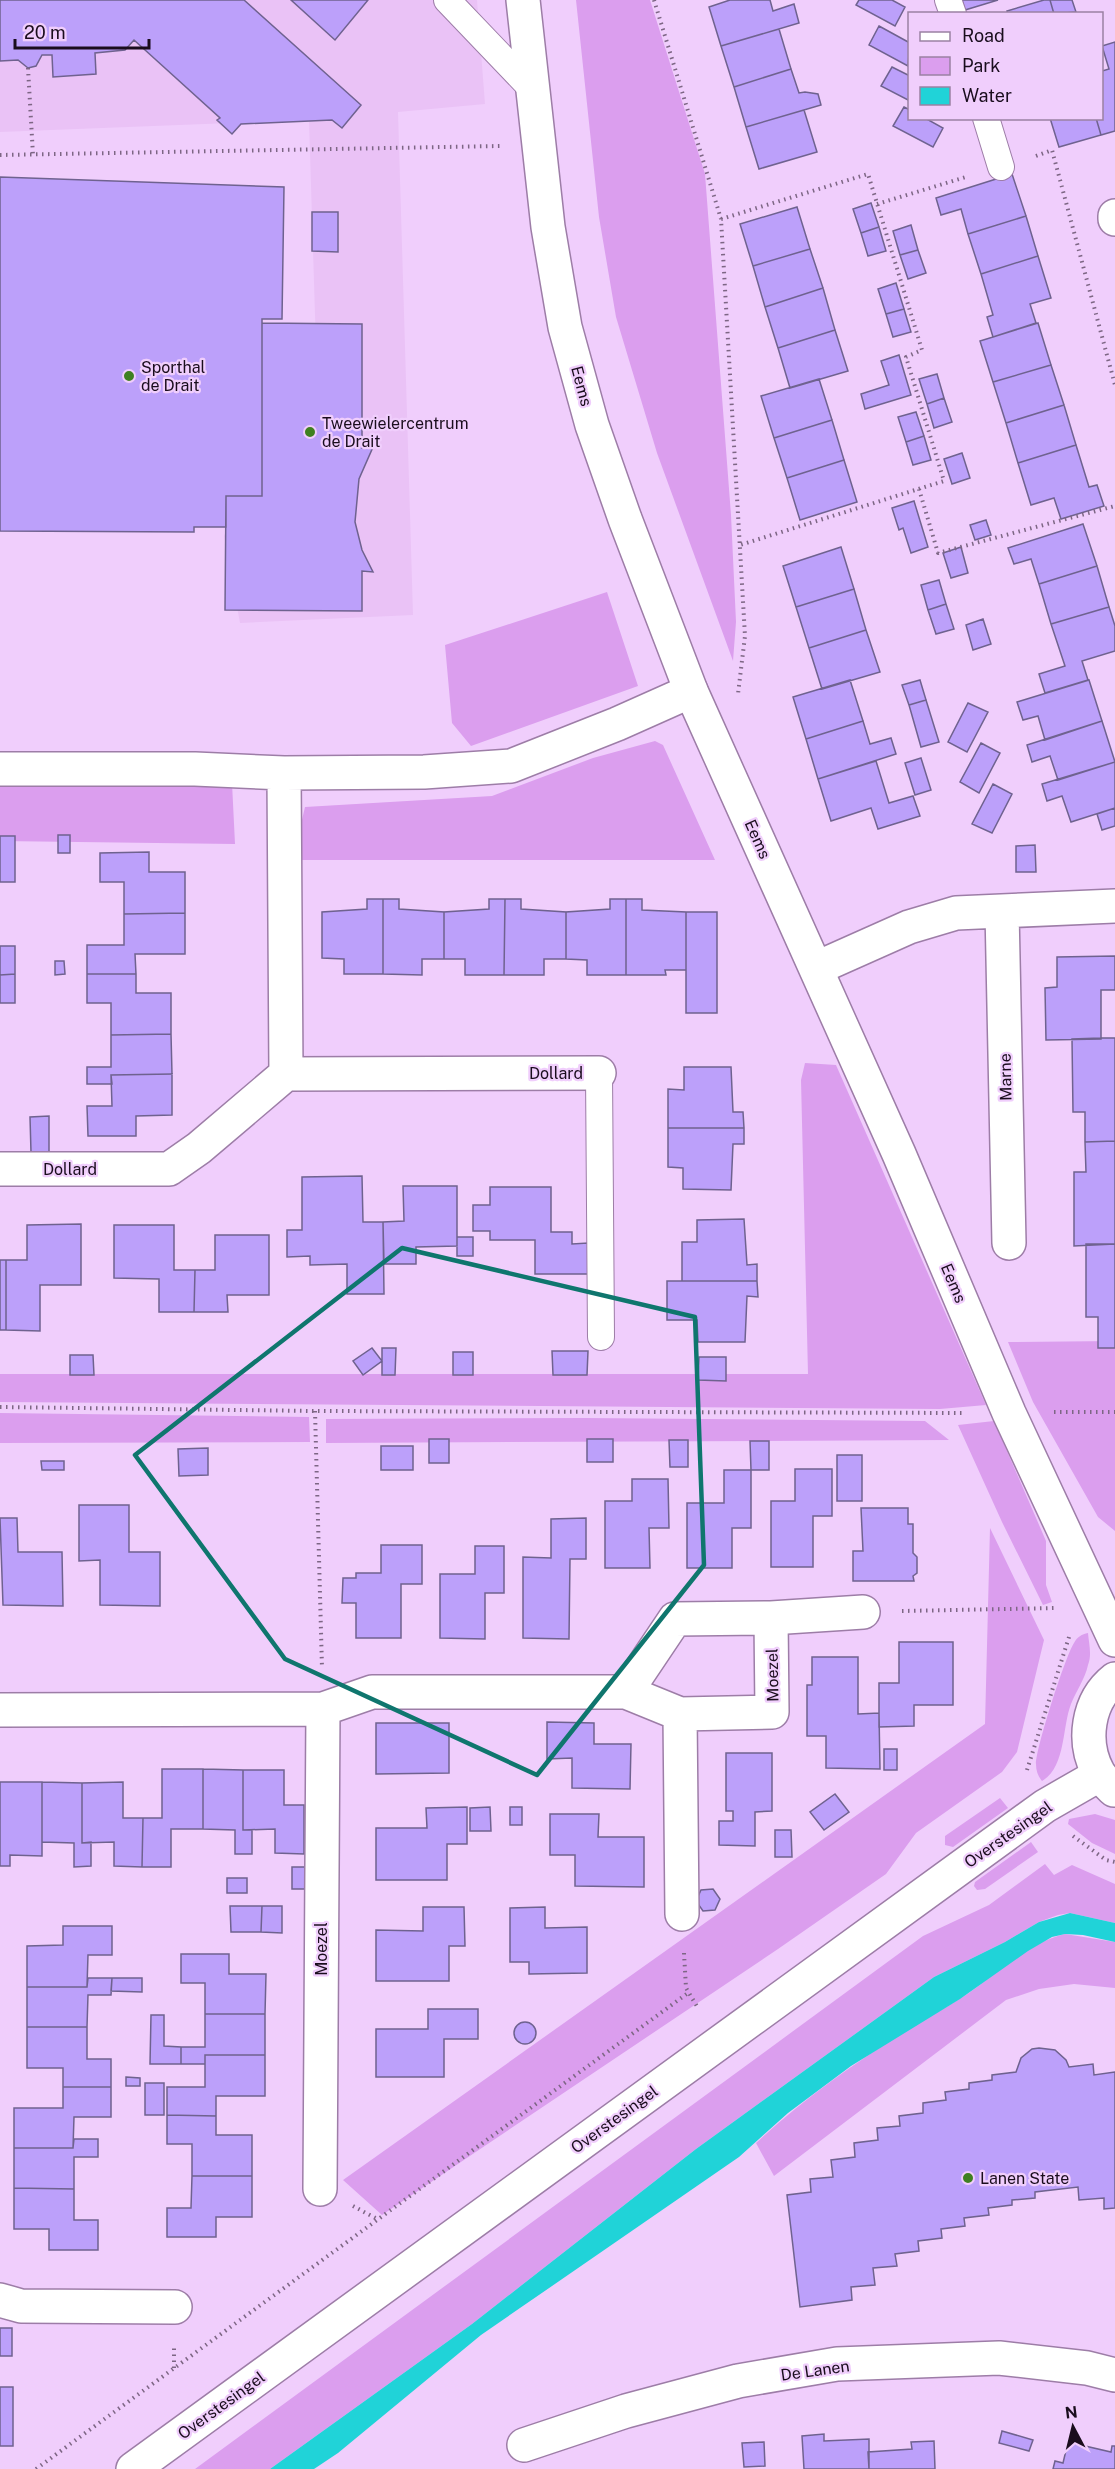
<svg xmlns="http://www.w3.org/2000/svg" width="1115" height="2469" font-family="'Public Sans',sans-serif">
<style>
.built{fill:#eac2f6}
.green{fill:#db9eee}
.water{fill:#20d3d8}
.building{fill:#bca0fa;stroke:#6f628f;stroke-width:1.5}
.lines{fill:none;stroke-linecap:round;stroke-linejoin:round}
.service-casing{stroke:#9d7da7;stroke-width:28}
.minor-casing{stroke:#9d7da7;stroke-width:36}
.tertiary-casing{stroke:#9d7da7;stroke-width:36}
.path{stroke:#7d6684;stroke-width:4;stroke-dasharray:1.5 4.5;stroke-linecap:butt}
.service{stroke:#fff;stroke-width:26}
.minor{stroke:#fff;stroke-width:33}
.tertiary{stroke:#fff;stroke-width:33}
.marked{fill:none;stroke:#0f766e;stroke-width:4.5;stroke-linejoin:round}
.poi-dot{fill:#3f8021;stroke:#f0cefc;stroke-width:2}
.labels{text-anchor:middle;stroke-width:4.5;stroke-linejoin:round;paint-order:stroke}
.poi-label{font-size:16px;fill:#1a0d1d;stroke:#f0cefc;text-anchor:start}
.street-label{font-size:16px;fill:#1a0d1d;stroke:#f0cefc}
</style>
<rect width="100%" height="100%" fill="#f0cefc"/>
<path class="built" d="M0,0H477L485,104L398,112L413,615L240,623L224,536L234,514L321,509L309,120L0,132Z"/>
<path class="green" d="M576,0H650L705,174L731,515L736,622L733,661L657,453L616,317L599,217Z
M607,592L638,686L471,746L452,723L445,645Z
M655,741L663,745L715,860H302L301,824L305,807L492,796L593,758Z
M0,782L232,783L235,844L0,841Z
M805,1063L836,1065L986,1405L940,1409L0,1402V1374H808L801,1080Z
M1115,1341V1531L1098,1517L1033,1402L1008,1342Z
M0,1413L309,1417L310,1442L0,1443Z
M584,1418L925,1421L949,1440L326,1443V1419Z
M994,1421L1046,1541V1585L1052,1602L1043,1605L1002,1522L958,1425Z
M990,1528L1044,1640L1017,1752L1002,1772L916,1833L886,1874L778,1949L382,2215L343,2180L985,1724Z
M1088,1633C1089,1644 1092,1655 1088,1665C1085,1679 1076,1691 1071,1704C1062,1727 1066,1767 1042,1781C1038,1776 1036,1771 1036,1764C1036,1748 1065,1657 1074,1643C1077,1637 1082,1634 1088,1633Z
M1000,1798L1008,1808L953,1847L945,1845V1836Z
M1095,1814L1115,1820V1854L1092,1843L1068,1824L1069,1819Z
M1031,1842L1038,1852L985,1889L977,1890L974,1886L975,1882Z
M1045,1864L1054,1875L1072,1865L1115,1884V1923L1070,1913L1058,1915L1039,1922L1005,1942L934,1977L696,2149L472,2324L270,2469H195L923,1936L989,1905Z
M1065,1934L1115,1942V1988L1074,1984L1039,1989L1006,2000L774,2176L756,2143C802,2100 853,2064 906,2031C924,2019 943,2010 961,1998C994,1977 1026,1943 1065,1934Z"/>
<path class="water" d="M1070,1913L1115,1923V1942L1083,1935L1065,1934L1052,1937L1028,1951L960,1999L851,2066L788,2113L739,2157L481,2335L338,2453L314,2469H270L472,2324L696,2149L934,1977L1005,1942L1039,1922Z"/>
<path class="building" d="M0,0H244L361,105L342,128L332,120L241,124L232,134L217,120L220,118L134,40L125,50L95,53L96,74L53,77L52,55H42L36,66L28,68L18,60L0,61Z
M291,0H368L335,40Z
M730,0H770L773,11L794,4L799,23L721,46L709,7Z
M859,0H892L905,7L895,26L856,5Z
M962,0H998L965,10Z
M1044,0H1050L1054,14H1008L1007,11Z
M1050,0H1072L1076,12L1054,14Z
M879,26L910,43L908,66L869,45Z
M779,29L791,69L734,87L721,46Z
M1115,42V131L1101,135L1096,118H1102V71L1109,69L1102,46Z
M892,67L910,76V101L881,86Z
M791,69L799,93L805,92L818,94L821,105L746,127L734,87Z
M904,107L910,110V118H925L943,128L933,147L893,126Z
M804,110L817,152L759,169L746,127Z
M1050,118H1096L1101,135L1059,147Z
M1012,174L1026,216L968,234L961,209L941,215L936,198Z
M0,177L284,187L282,319H262V496H226V527H194V532L0,531Z
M871,203L879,227L861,233L853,209Z
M797,207L810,249L753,266L740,224Z
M312,212H338V252L312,251Z
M1026,216L1038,256L981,274L968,234Z
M911,225L918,250L900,255L893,231Z
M879,227L886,251L868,256L861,233Z
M810,249L823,288L765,307L753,266Z
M918,250L926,273L908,279L900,255Z
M1038,256L1051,298L1030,304L1036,323L993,337L987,317L993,315L981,274Z
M896,283L904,309L886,314L878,289Z
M823,288L835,330L778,348L765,307Z
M904,309L911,332L893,337L886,314Z
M262,323L362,324V448L373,447L359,479L355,522L362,550L373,572L362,571V611L225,610L226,496H262Z
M1038,323L1051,365L993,382L980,341Z
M835,330L848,371L790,388L778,348Z
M899,355L911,395L865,409L861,394L889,385L881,361Z
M1051,365L1064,405L1006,423L993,382Z
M937,374L944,398L927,404L919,379Z
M819,379L832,420L774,438L761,396Z
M944,398L952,422L934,428L927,404Z
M1064,405L1076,445L1018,463L1006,423Z
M916,412L924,436L906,442L898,417Z
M832,420L844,460L787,478L774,438Z
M924,436L931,460L913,465L906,442Z
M1076,445L1089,487L1097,485L1104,506L1061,519L1054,498L1031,505L1018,463Z
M962,453L970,478L952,484L944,459Z
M844,460L857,502L800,520L787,478Z
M914,501L928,547L911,553L903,528L899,530L892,508Z
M986,520L991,535L975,540L970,525Z
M1083,524L1097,566L1039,584L1031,559L1014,564L1008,548Z
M841,547L854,589L796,607L783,566Z
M961,547L968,573L951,578L943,553Z
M1097,566L1109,607L1051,624L1039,584Z
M939,580L946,604L928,610L921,585Z
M854,589L866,630L809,648L796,607Z
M946,604L954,629L936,634L928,610Z
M1109,607L1115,626V651L1082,661L1088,680L1045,693L1039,674L1065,666L1051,624Z
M983,619L991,644L973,650L966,625Z
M866,630L880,672L822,689L809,648Z
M850,680L863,721L806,739L793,697Z
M920,680L926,700L909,705L902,685Z
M1089,680L1102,721L1045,740L1038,716L1023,720L1017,702Z
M926,700L939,742L921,747L909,705Z
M968,703L988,712L967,752L948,742Z
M863,721L870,744L891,738L896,754L818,779L806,739Z
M1102,721L1115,762L1058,780L1050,756L1032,762L1027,745Z
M981,743L1000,753L979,793L960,782Z
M921,758L931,790L915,795L905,763Z
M876,761L889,803L913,796L920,816L878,829L871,808L831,821L818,779Z
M1115,762V808L1071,822L1062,796L1047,801L1042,784Z
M993,784L1012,794L992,833L972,824Z
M1115,808V826L1102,830L1097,814Z
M58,835H70V853H58Z
M0,836H15V882H0Z
M1035,845L1036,872H1016V846Z
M149,852V872H185V913L124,914V882H100V853Z
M367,899H383V974H344V959L322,958V912L367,909Z
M383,899H399V909L444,912V959H422V975L383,974Z
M489,899H505L504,975H465V959H444V912L489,909Z
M505,899H521V909L566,912V959H544V975H504Z
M610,899H626V975H587V960L566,959V912L610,909Z
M626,899H642V910L686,912V970H665L666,975H626Z
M686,912H717V1013H686Z
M185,913V954H135L136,974H87V945H124V914Z
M0,946H15V974L0,975Z
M1115,956V990H1101V1039L1046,1040L1045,988L1057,987V957Z
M55,961H64L65,974L55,975Z
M15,974V1003H0V975Z
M87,974H136V993H171V1034L111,1035V1003H87Z
M171,1034L172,1074L111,1075L112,1084H87V1067H111V1035Z
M1101,1038H1115V1141L1085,1142V1112H1073L1072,1039Z
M684,1067H731L733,1112H743L744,1128H668V1089L684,1090Z
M172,1074V1115L136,1116V1136H88L87,1106H112L111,1075Z
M49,1116V1152H31L30,1117Z
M668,1128H744V1144H733L731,1190L683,1189V1168L668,1167Z
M1115,1141V1244L1074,1246V1172H1086L1085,1142Z
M362,1176L363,1222H383L384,1294H347V1264L310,1265V1256L287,1257V1230H302V1177Z
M403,1186H457V1246L416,1247V1264H384L383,1222L404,1221Z
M490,1187H551V1232H572V1244L588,1243V1274H535V1240H490V1231H473V1205H490Z
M744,1219L747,1265L757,1264V1281H682V1242H697V1220Z
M81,1224V1285H40V1331L6,1330V1260H27V1225Z
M114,1225H174V1270H195L194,1312H159V1279L114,1278Z
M215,1235H269V1295H227L228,1312H194L195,1270H215Z
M457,1237H473V1256H457Z
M1086,1244H1115V1348H1098V1317H1086Z
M0,1260H6V1330H0Z
M667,1281H757L758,1297L747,1296L745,1342H698L697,1320H667Z
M372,1348L382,1361L363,1375L353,1361Z
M382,1348H396L395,1375H382Z
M552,1351H588L587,1375H553Z
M453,1352H473V1375H453Z
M70,1355H93L94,1375H70Z
M699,1357H726V1381L698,1380Z
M429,1439H449V1463H429Z
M587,1439H613V1462H587Z
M669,1440H688V1467H670Z
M750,1441H769V1470H751Z
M381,1446H413V1470H381Z
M208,1448V1475L179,1476L178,1449Z
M837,1455H862V1501H837Z
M41,1461H64V1470H42Z
M795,1469H832V1516H813V1567H771V1501H795Z
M724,1470H751V1528H732V1568H687V1503H724Z
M632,1479H668L669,1528H649L650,1568H605V1501H632Z
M79,1505H129V1552H160V1606L100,1605V1560L79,1561Z
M861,1508H908V1524H913V1553L917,1557V1573L913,1576L914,1581H853V1551H863Z
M0,1518H17L18,1552H62L63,1606L3,1605Z
M586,1518V1559H570L569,1639L523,1638V1557L551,1558V1519Z
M381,1545H422V1584H401V1638H356V1603H342L343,1578H356V1573H381Z
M475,1546H504V1593H485V1639L440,1638V1574H475Z
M899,1642H953V1705H914V1726L879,1727V1683H899Z
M812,1657H858V1714L879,1713L880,1769L826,1768V1736H807V1685H812Z
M547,1722L594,1723V1744H631L630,1789L572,1788V1758L547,1759Z
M376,1723H449V1773L376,1774Z
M884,1749H897V1770H884Z
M726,1753H772V1811L755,1812V1846L719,1845V1821H733V1811H726Z
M162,1769H203V1829H171V1867H142L143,1818H162Z
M203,1769L243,1770V1830H252V1854H235V1830L203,1829Z
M243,1770H284V1805H304V1854L275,1853V1829L243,1830Z
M0,1782H42V1856L10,1855V1866H0Z
M42,1782L82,1783V1843L91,1842V1866L74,1867V1843L42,1842Z
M123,1782V1818H143L142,1867L114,1866V1842L82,1843V1783Z
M835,1794L849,1812L824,1830L810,1812Z
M467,1807V1844H447V1880H376V1828H427L426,1808Z
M490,1807L491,1831H470V1808Z
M510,1807H522V1825H510Z
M550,1814H599L598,1837H644V1887L575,1886V1855H550Z
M775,1830H791L792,1857H775Z
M292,1867H310V1889H292Z
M227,1878H247V1893H227Z
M713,1889L720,1899L715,1910L703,1911L696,1901L701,1890Z
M230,1906H262L261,1932H231Z
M262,1906H282V1933L261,1932Z
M423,1907H464L465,1946H449V1981H376V1930L423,1931Z
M545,1907V1928L587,1927V1973L529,1974V1962H510V1908Z
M63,1926H112V1955H88L87,1987H27V1946L63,1945Z
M181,1954H229V1974H266L265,2014H205V1983H181Z
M88,1978H112L111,1995H88L87,2027H27V1987H87Z
M112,1978H142V1992L111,1991Z
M428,2009H478V2039H444V2077H376V2029H428Z
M205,2014H265V2055H205V2064H181V2047H205Z
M151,2015H164V2046L181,2047V2064H150Z
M514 2033a11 11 0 1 1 22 0a11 11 0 1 1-22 0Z
M27,2027H87V2059H111V2087H63V2068H27Z
M1039,2048L1055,2050L1066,2060L1069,2067L1093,2064L1094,2075L1115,2072V2208L1104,2209V2198L1079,2200L1078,2187L1035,2192V2198L1012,2200V2205L988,2208L989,2215L964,2218L965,2226L941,2229L942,2238L918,2241L919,2251L895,2254L897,2266L873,2268L875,2285L851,2287L852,2300L800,2307L787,2195L811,2192L810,2179L833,2177L831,2160L855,2157L854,2143L878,2140L877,2128L900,2126L899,2116L923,2113V2103L946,2100L945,2092L969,2089V2083L992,2080V2075L1016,2072L1021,2058L1032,2049Z
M205,2055H265V2096H216V2116L167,2115V2087H205Z
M126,2077L140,2078V2086H126Z
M145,2083H164V2115H145Z
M63,2087H111V2117H74L73,2148H14V2108H63Z
M167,2115L216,2116V2135H252V2176H192V2144H167Z
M74,2139H98V2157H74V2189L14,2188V2148H73Z
M192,2176H252V2217H216V2237H167V2208H191Z
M14,2188L74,2189V2220H98V2250H49V2229H14Z
M0,2328H12V2356H0Z
M0,2387H13V2446H0Z
M1002,2431L1033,2440L1029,2451L999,2443Z
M824,2434V2441L869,2439V2469H804L802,2436Z
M934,2441L935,2469H869L868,2452L912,2449L911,2442Z
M764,2442L765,2466L744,2467L742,2443Z
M1068,2442L1111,2452L1112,2446H1115V2469H1053L1055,2461L1063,2463Z"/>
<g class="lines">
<g class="service-casing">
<path id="service" d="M447,0L533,90
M948,0L953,14
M986,118L1001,167
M599,1073L601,1337"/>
</g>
<g class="minor-casing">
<path id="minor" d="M1115,216V219
M0,769H195L284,773L424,772L511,766L617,724L691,691
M284,773L286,1074L599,1073
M1002,911L1009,1243
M817,968L909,927L956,913L1115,906
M0,1169H169L199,1148L286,1074
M626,1692L675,1619L771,1618L863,1612
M0,1710L323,1709L372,1692H626L680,1714L772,1712L771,1618
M680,1714L682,1914
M320,2189L323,1709
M0,2300L21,2306L175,2307
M524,2445L626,2411L738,2381L837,2364L999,2358L1087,2368L1115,2375"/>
</g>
<g class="tertiary-casing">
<path id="tertiary" d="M523,0L548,227L565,327L592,425L625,519L691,691L899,1154L1009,1413L1115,1640
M1114,1790C1109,1785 1102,1779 1098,1772C1082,1742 1087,1701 1115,1679
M133,2469L1045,1806L1099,1775"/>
</g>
<path class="path" d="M654,0L721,219L745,636L738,694
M28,68L33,155
M0,155L500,146
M1036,156L1052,150L1115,385
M877,204L966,177
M721,219L868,174L922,350L906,357L944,481L740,545
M919,489L938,553L1115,506
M0,1407L315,1411L965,1413
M315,1411L322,1668
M1054,1412H1115
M902,1611L1057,1608
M1027,1770L1069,1637
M1073,1836L1106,1860L1115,1862
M684,1953L686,1988L698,2008
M353,2206L379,2220
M174,2368V2345
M36,2469L688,1993"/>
<use href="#service" class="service"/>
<use href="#minor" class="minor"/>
<use href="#tertiary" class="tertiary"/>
</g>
<path class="marked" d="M402,1248L695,1317L704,1565L537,1775L285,1659L135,1455Z"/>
<g class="poi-dot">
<circle cx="129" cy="376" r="6"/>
<circle cx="310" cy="432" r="6"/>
<circle cx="968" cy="2178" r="6"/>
</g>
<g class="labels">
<g class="poi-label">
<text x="141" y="373">Sporthal<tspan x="141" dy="18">de Drait</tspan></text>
<text x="322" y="429">Tweewielercentrum<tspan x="322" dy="18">de Drait</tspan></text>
<text x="980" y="2184">Lanen State</text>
</g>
<g class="street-label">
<text transform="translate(582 386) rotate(75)" y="6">Eems</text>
<text transform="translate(758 839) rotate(66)" y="6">Eems</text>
<text x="556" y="1079">Dollard</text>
<text transform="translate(1005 1077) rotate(-91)" y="6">Marne</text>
<text x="70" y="1175">Dollard</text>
<text transform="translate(954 1283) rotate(67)" y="6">Eems</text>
<text transform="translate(772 1675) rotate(-91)" y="6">Moezel</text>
<text transform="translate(1008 1834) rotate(-35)" y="6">Overstesingel</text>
<text transform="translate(321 1949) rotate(-90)" y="6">Moezel</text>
<text transform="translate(614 2119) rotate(-36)" y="6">Overstesingel</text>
<text transform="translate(815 2370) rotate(-8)" y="6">De Lanen</text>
<text transform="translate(221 2405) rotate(-36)" y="6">Overstesingel</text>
</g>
</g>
<rect x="908" y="12" width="195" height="108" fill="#f0cefc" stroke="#9a81a3" stroke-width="1.5"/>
<rect x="920" y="32" width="30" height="9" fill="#ffffff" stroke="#9a81a3" stroke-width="1.5"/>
<text x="962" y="42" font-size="18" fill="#1a0d1d">Road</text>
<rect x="920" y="57" width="30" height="18" fill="#db9eee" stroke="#9a81a3" stroke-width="1.5"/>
<text x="962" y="72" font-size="18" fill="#1a0d1d">Park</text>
<rect x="920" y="87" width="30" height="18" fill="#20d3d8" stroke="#9a81a3" stroke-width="1.5"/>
<text x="962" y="102" font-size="18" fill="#1a0d1d">Water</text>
<g transform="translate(1073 2427) rotate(353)" stroke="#f0cefc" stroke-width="4.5" paint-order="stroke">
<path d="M0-4.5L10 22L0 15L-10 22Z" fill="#1a0d1d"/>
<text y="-9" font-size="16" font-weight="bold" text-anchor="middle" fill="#1a0d1d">N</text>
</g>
<path d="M15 39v9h134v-9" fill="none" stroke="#1a0d1d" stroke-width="3"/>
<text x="24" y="39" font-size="18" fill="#1a0d1d" stroke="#f0cefc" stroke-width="4.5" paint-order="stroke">20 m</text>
</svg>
